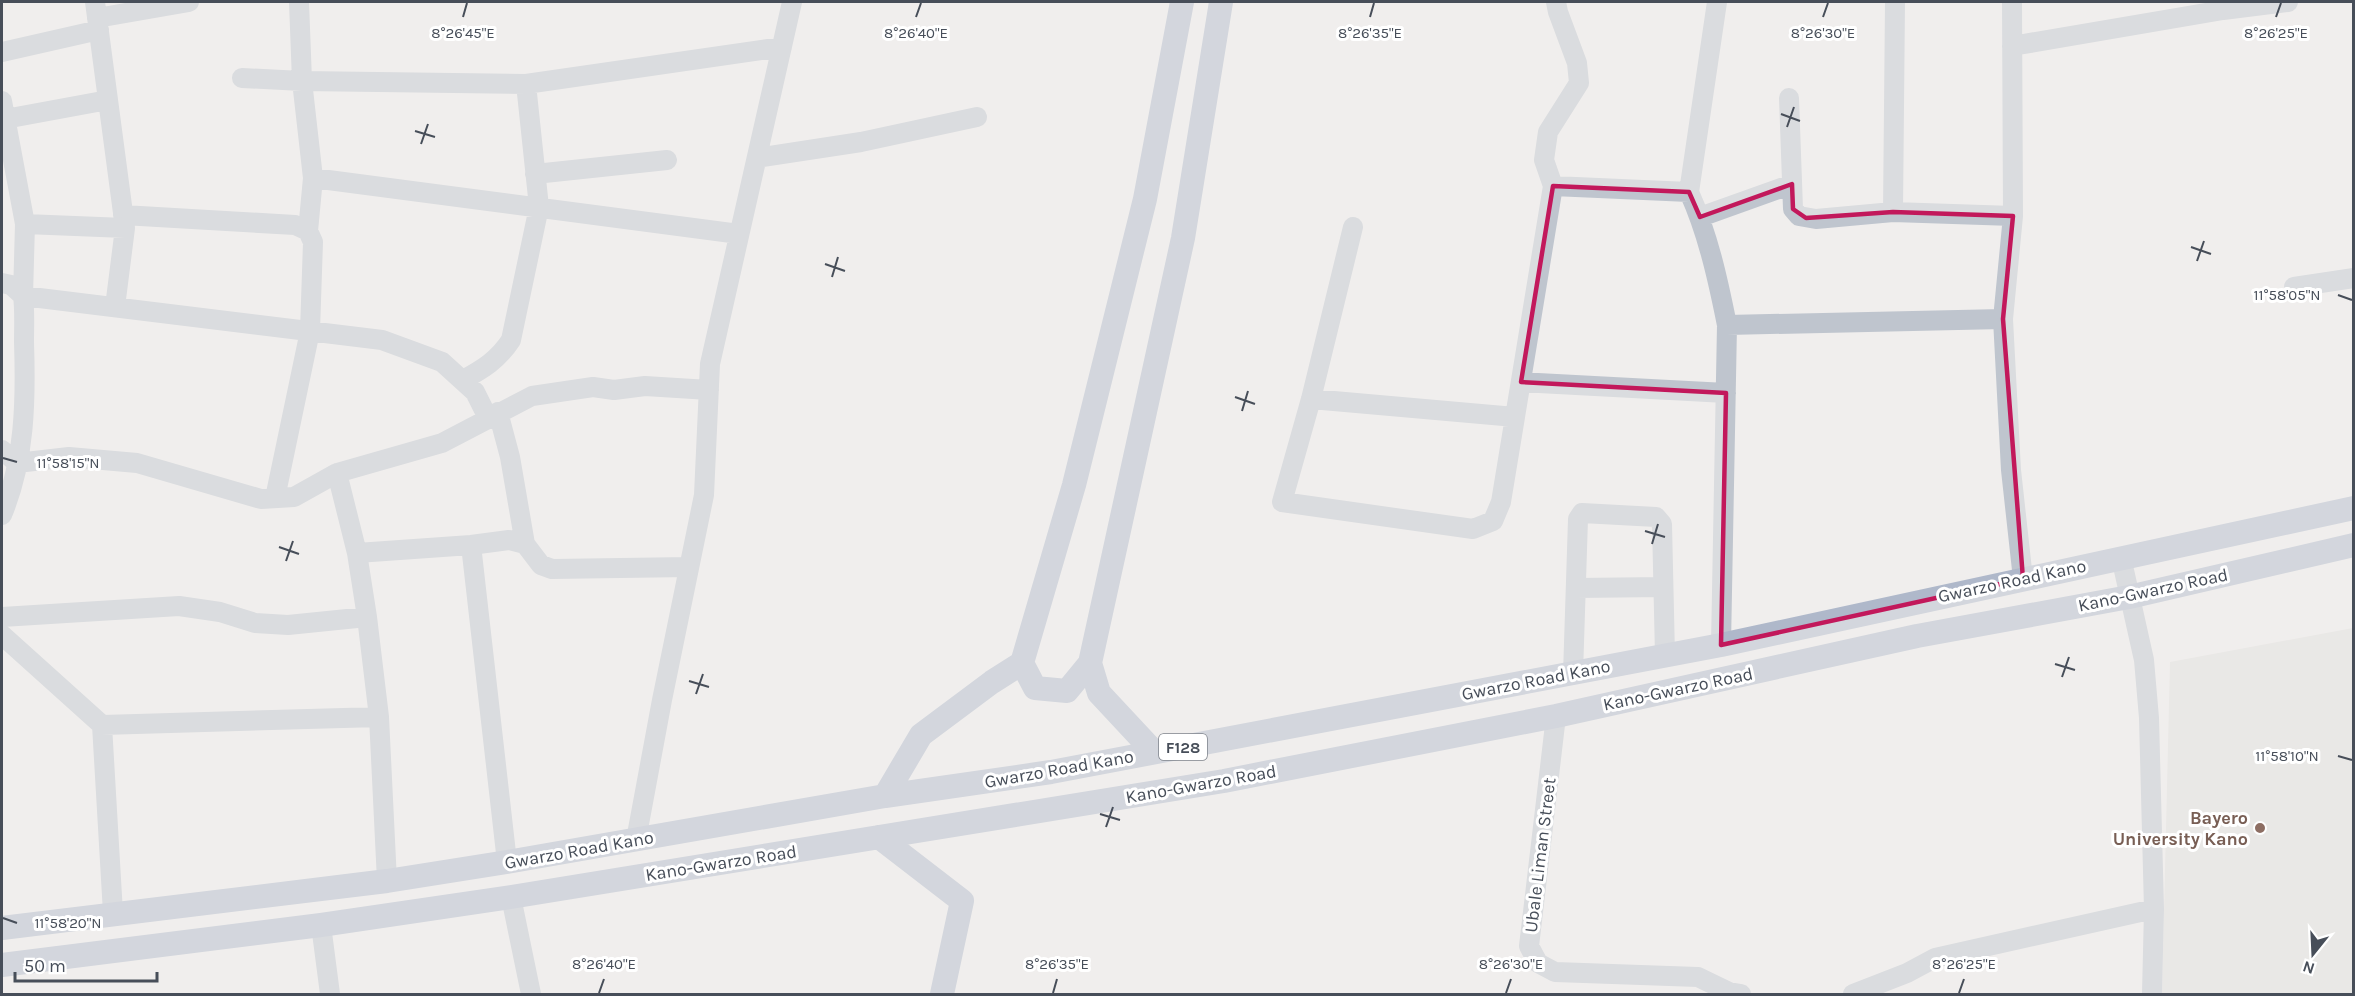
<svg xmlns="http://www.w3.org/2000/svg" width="2355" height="996" font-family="Karla,sans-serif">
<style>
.education{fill:#e1dfde}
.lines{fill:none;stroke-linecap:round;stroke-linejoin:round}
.minor{stroke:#bfc5ce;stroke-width:20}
.major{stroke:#afb8ca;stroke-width:24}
.marked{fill:none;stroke:#c2185b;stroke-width:4.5;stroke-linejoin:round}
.ticks{fill:none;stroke:#474e59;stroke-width:2}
.education-dot{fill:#8d6e63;stroke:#fff;stroke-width:2}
.labels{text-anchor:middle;stroke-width:6;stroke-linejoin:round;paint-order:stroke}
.shield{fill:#fff;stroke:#7e838b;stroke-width:1.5}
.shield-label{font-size:16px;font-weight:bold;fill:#474e59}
.street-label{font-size:18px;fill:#474e59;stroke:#fff}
.education-label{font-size:18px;font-weight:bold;fill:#785e54;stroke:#fff;text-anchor:end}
.ticks-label{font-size:15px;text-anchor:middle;fill:#474e59;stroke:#fff;stroke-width:6;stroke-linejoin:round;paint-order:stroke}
</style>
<rect width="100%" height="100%" fill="#f0eeed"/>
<path class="education" d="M2353,628V994H2162L2170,662Z"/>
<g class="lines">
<path class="minor" d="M95,2L125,228L115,307
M299,2L302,81L313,178L308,231
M1717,2L1689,192C1708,234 1718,280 1727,325L1721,645
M2012,2L2013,216L2003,319L2011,470L2023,579
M97,18L189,2
M2012,46L2223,10L2288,2
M2,52L99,30
M242,78L302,81L526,84L782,47
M1789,98L1793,209L1799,216L1816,219L1893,212L2013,216
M2,101L25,224L23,296L382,340L442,362L475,392L488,418
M5,119L108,100
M757,158L861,142L977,117
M535,174L667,160
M313,178L739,234
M1553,186L1689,192
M1893,212L1895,2
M123,215L295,225L308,231L313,242L310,331L275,498
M1700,217L1792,184
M25,224L125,228
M1353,227L1311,399L1282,502L1473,529L1493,521L1501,502L1553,186L1544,160L1548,132L1579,83L1577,63L1558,12L1556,2
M2,283L11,285L23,296C25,311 24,327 24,342C26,401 25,460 2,515
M2294,287L2354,278
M1727,325L2003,319
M463,380C483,369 498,360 511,340L539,207L526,84
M1521,382L1726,393
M1311,399L1515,417
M498,412L510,457L525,544
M2,450L17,463L69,457L137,463L261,499L294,497L337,473L442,443L532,396L593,387L614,390L645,386L709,390
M337,473L357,553L367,617L379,717L387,881
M471,545L507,862
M357,553L471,545L509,540L525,544L541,565L552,569L689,567
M2121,557L2144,660L2149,718L2154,909L2152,994
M1576,588L1663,587
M2,617L179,606L220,612L255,623L288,625L367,617
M2,635L102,725L113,913
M1573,674L1578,519L1582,513L1656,517L1662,524L1665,656
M1556,716L1529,946L1538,963L1555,972L1698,977L1729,992L1741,994
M102,725L379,717
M636,840L662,700L704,495L710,364L792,2
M511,897L531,994
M321,925L330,994
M1853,994L1907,973L1935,958L2154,909"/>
<path class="major" d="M1022,663L1035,688L1067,691L1090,663
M1154,752L1099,693L1090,663L1183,238L1221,2
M885,796L921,735L992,682L1022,663L1074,485L1145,199L1182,2
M879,837L962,901L942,994
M2,928L387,881L507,862L885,796L1051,772L1721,645L2354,508
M2,965L321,925L511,897L1224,781L1556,716L1917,636L2129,597L2354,545"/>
</g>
<path d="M0 0H2355V996H0ZM1792,184L1793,209L1806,218L1893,212L2013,216L2003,319L2023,579L1721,645L1726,393L1521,382L1553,186L1689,192L1700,217Z" fill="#f0eeed" fill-opacity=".55" fill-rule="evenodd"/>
<path class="marked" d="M1792,184L1793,209L1806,218L1893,212L2013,216L2003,319L2023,579L1721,645L1726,393L1521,382L1553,186L1689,192L1700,217Z"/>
<path class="ticks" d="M463,17L467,3M916,17L921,3M1370,17L1374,3M1823,17L1828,3M2276,17L2281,3M1781,114L1800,121M1787,127L1794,107M415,131L435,137M421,144L428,124M2191,247L2211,254M2197,261L2204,241M825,264L845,271M832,277L838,257M2338,295L2352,300M1235,397L1255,404M1242,411L1248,391M3,458L17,462M1645,531L1665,537M1652,544L1658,524M279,547L299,554M286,561L293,541M2055,664L2075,670M2062,677L2069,657M689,681L709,687M696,694L703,674M2338,756L2352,760M1100,814L1120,820M1106,827L1113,807M3,918L17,923M599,993L604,979M1053,993L1057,979M1506,993L1511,979M1959,993L1964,979"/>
<circle class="education-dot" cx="2260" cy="828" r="6"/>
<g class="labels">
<rect class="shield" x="1159" y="734" width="48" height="26" rx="4.5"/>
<g class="shield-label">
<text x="1183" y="753">F128</text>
</g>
<g class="street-label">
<text transform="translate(2012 581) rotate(-12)" y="6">Gwarzo Road Kano</text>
<text transform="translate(2153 590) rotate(-12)" y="6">Kano-Gwarzo Road</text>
<text transform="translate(1536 680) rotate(-11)" y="6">Gwarzo Road Kano</text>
<text transform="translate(1678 689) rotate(-12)" y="6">Kano-Gwarzo Road</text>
<text transform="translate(1059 769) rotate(-10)" y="6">Gwarzo Road Kano</text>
<text transform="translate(1201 784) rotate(-10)" y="6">Kano-Gwarzo Road</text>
<text transform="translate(579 850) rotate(-10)" y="6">Gwarzo Road Kano</text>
<text transform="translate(1540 855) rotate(-83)" y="6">Ubale Liman Street</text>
<text transform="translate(721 863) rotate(-9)" y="6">Kano-Gwarzo Road</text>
</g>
<g class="education-label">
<text x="2248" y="824">Bayero<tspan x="2248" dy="21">University Kano</tspan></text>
</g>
</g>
<g class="ticks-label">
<text x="463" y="38">8°26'45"E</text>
<text x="916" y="38">8°26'40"E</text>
<text x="1370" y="38">8°26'35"E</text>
<text x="1823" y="38">8°26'30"E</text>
<text x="2276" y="38">8°26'25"E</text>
<text x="2287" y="300">11°58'05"N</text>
<text x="68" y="468">11°58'15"N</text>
<text x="2287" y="761">11°58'10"N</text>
<text x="68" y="928">11°58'20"N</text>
<text x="604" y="969">8°26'40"E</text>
<text x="1057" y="969">8°26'35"E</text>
<text x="1511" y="969">8°26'30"E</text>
<text x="1964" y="969">8°26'25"E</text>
</g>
<rect width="2355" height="996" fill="none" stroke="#474e59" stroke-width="6"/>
<g transform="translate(2313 954) rotate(198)" stroke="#ffffff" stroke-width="4.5" paint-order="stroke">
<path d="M0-4.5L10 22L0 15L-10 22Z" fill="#474e59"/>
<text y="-9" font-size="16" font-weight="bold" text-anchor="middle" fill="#474e59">N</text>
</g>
<path d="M15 972v9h142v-9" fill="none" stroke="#474e59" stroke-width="3"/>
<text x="24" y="972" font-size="18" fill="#474e59" stroke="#ffffff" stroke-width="4.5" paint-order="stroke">50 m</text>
</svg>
